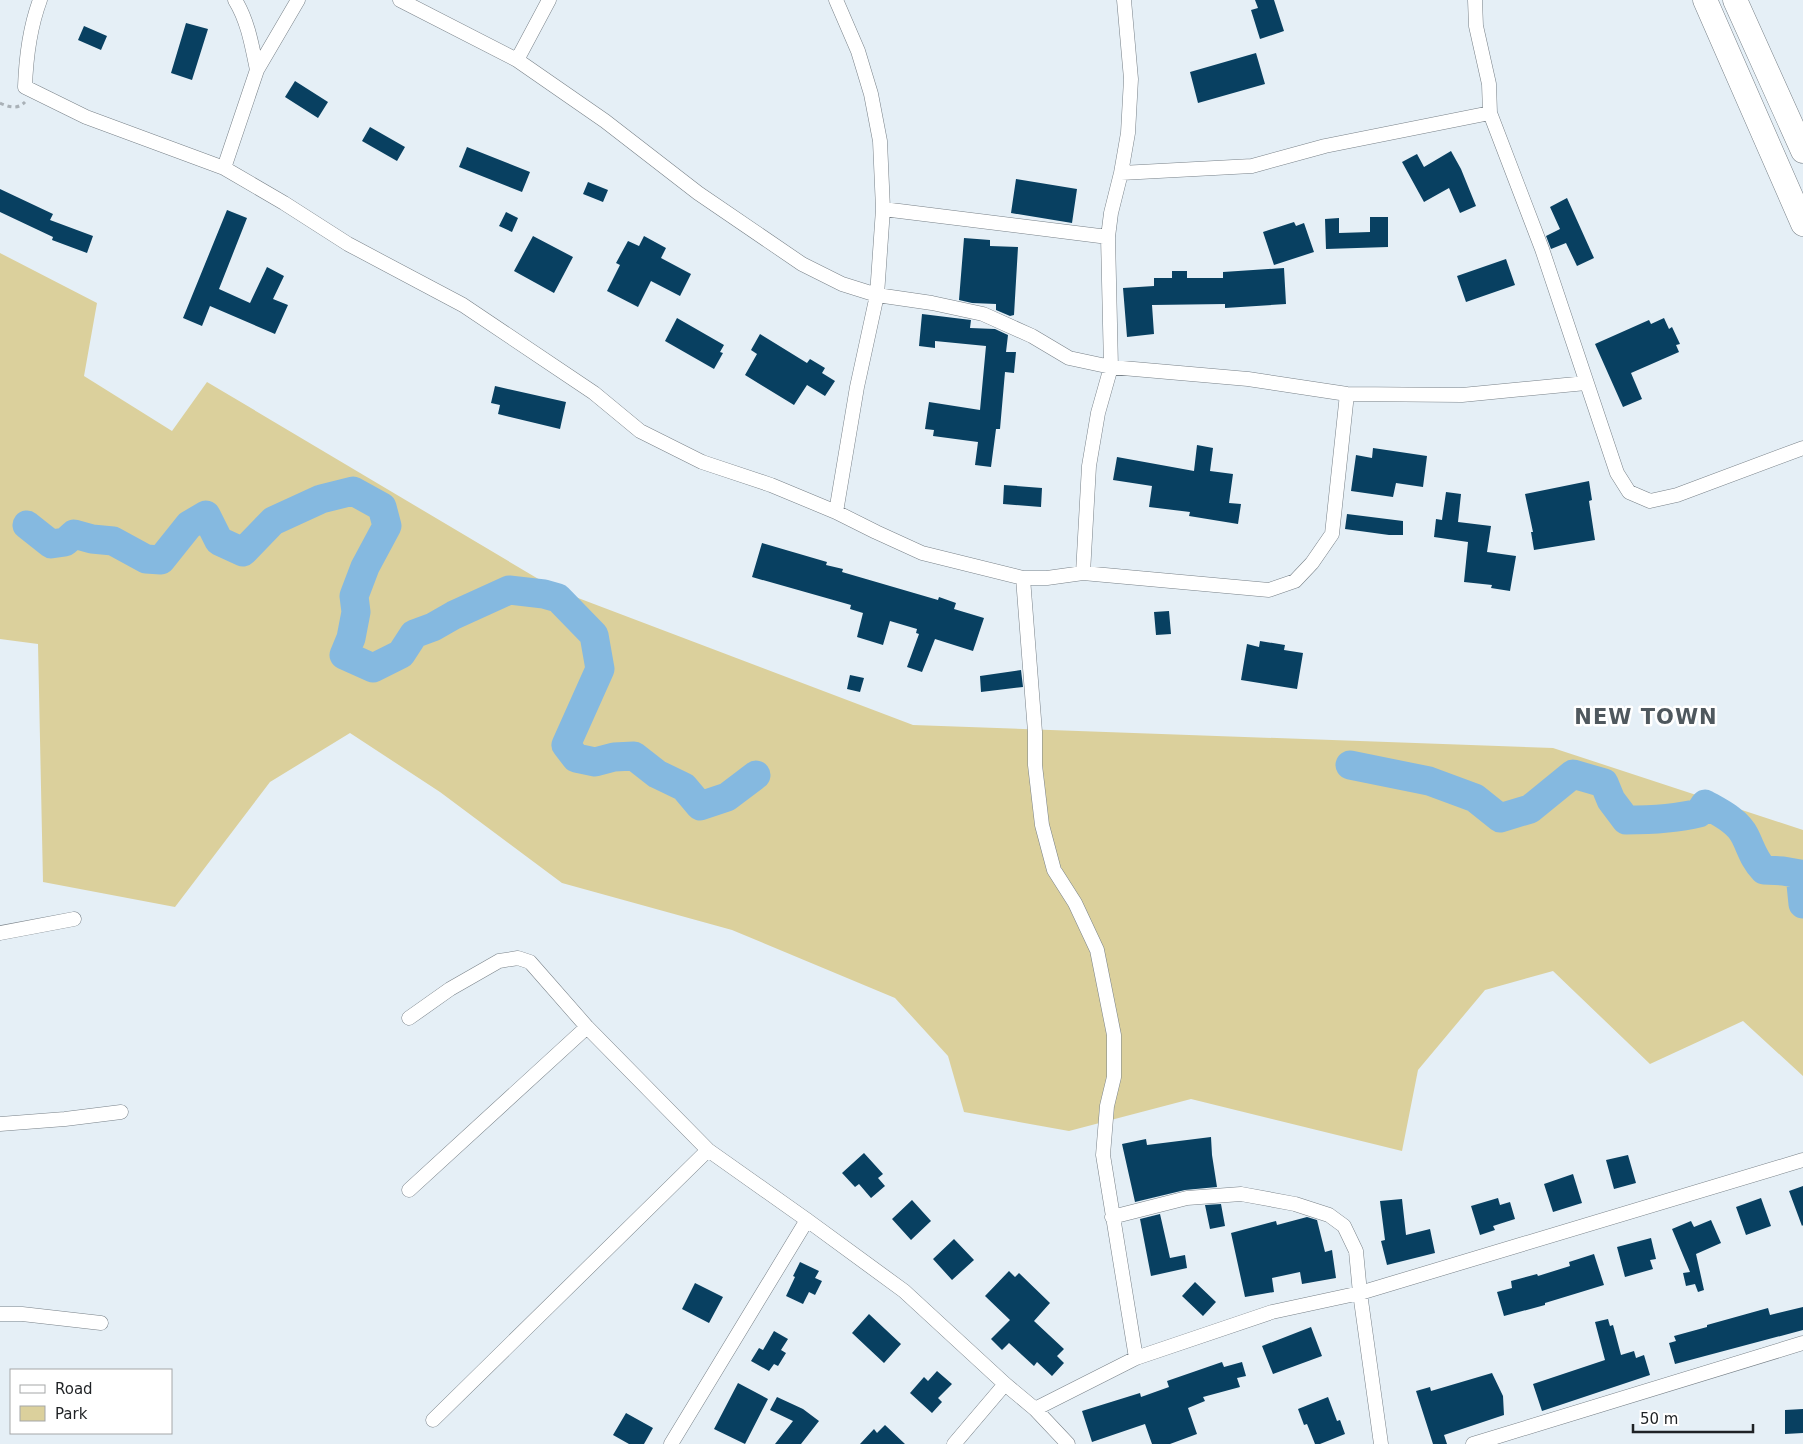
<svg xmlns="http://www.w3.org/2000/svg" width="1803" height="1444" font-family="'DejaVu Sans',sans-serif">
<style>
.green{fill:#dbd09c}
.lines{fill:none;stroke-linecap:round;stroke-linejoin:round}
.river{stroke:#85b9e0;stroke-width:29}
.building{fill:#084061}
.minor-casing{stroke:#788188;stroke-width:15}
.trunk-casing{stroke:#788188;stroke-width:25}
.path{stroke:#a9b1b7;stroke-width:3;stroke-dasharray:4 4;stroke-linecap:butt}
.minor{stroke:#fff;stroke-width:14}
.trunk{stroke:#fff;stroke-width:24}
.labels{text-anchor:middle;stroke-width:5;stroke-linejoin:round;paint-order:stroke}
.district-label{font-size:21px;font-weight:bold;letter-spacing:1px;fill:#4f585e;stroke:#fff}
</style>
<rect width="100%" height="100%" fill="#e5eff6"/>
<path class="green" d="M0,253L97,303L84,376L172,431L207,382L557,590L913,725L1553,748L1803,830V1076L1743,1021L1650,1064L1553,971L1485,990L1418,1070L1402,1151L1191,1099L1069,1131L964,1112L948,1056L895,998L732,930L562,883L440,792L350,733L270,782L175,907L43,882L38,644L0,639Z"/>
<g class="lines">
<path class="river" d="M27,525L51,544L65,542L74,534L92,539L113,541L146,559L161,560L189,525L206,515L219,541L243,552L273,521L321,499L353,491L382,507L387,526L365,567L354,596L356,612L351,638L344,655L373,668L401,654L414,634L433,627L454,615L509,590L544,594L558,598L594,635L600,669L566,745L576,758L595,762L614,757L634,756L657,774L684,787L700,806L727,797L756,775
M1350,765L1429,781L1475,798L1500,818L1530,809L1573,774L1604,783L1611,800L1626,820C1651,820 1675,819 1699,813L1705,804C1719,812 1738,821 1745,836C1751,848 1754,860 1764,870L1783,871L1800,874L1803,904"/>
</g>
<path class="building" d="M1255,0H1274L1284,31L1260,39L1251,10L1258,8Z
M186,23L208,29L192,80L171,73Z
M84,26L107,36L101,50L78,40Z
M1256,53L1265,84L1198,103L1190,72Z
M295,81L328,102L318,118L285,97Z
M370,127L405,147L397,161L362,141Z
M467,147L530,172L522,192L459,167Z
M1451,151L1461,169L1476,206L1460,213L1449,188L1424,202L1402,162L1417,154L1424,167Z
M1016,179L1077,189L1072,223L1011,213Z
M588,182L608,190L603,202L583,194Z
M0,189L53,214L50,220L93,236L87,253L52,240L53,237L0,212Z
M1567,198L1594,258L1577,266L1566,243L1551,249L1546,236L1560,229L1550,207Z
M227,210L247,218L219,289L250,303L267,267L284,276L273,299L288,305L275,334L210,306L202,326L183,318Z
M506,212L518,218L512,232L499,226Z
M1370,217H1388V247L1326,249L1325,219L1339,218V233L1370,232Z
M1294,222L1296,226L1304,223L1314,252L1274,265L1263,232Z
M533,236L573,257L554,293L514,271Z
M644,236L666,248L661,258L691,274L680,296L651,281L638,307L607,291L620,265L616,263L628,241L639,246Z
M964,238L990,240V246L1018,247L1014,315L1010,316L996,310V304L972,303L959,300Z
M1506,259L1515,285L1466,302L1457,276Z
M1284,268L1286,304L1225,308V304L1152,305L1154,334L1127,337L1123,288L1154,286V278H1172V271H1187V278H1223V272Z
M922,314L971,320L970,328L995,329L1008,335L1006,352H1016L1014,373L1005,372L1000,429H996L991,467L975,465L978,442L933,436L934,430L925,429L929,402L980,410L986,346L935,341V348L919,346Z
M677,318L724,345L720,352L723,353L714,369L665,341Z
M1664,318L1669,329L1672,327L1680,344L1676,345L1679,352L1631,373L1642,399L1623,407L1595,344L1649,320L1651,324Z
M760,334L807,363L810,359L825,368L822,373L835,381L825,396L807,385L794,405L745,375L757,354L751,350Z
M495,386L566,402L560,429L498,414L500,405L491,403Z
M1197,445L1213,448L1210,471L1233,474L1229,503L1241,504L1238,524L1189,516L1190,512L1149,507L1152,486L1113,480L1117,457L1194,471Z
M1373,448L1427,456L1423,487L1396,483L1393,497L1351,491L1356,455L1372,458Z
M1589,481L1592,500L1589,501L1595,540L1534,550L1531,532H1533L1525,494Z
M1004,485L1042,488L1041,507L1003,504Z
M1446,492L1461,494L1458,522L1491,526L1487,552L1516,556L1510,591L1491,588L1492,585L1464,582L1468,542L1434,537L1436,519L1442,520Z
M1347,514L1403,521V535H1389L1345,529Z
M762,543L827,562L826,565L843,569L842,572L938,600L939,597L956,603L954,609L984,618L973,651L935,639L922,672L907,667L919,634L916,633L917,629L890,621L883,645L857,637L863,613L850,609L851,605L752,577Z
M1169,611L1171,634L1156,635L1154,612Z
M1260,641L1285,645L1284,650L1303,653L1297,689L1241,680L1247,644L1259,647Z
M1021,670L1023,687L981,692L980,676Z
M850,675L864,678L860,692L847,689Z
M1211,1137L1212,1155L1217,1187L1185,1190L1135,1202L1122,1144L1146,1139L1147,1145Z
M864,1153L883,1174L878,1178L885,1186L871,1198L859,1184L855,1187L842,1173Z
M1628,1155L1636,1183L1614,1189L1606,1160Z
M1573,1174L1582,1203L1553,1212L1544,1184Z
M1803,1186V1225L1802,1226L1789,1191Z
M1498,1198L1500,1205L1510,1202L1515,1219L1493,1226L1495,1230L1480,1235L1471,1206Z
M1761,1198L1771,1226L1746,1235L1736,1207Z
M1402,1199L1406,1235L1430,1229L1435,1253L1387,1265L1381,1241L1385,1240L1380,1201Z
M912,1200L931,1221L911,1240L892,1219Z
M1221,1204L1225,1226L1210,1229L1205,1205Z
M1160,1214L1170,1258L1185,1255L1187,1268L1151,1276L1140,1219Z
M1307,1217L1317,1220L1325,1252L1332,1250L1336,1278L1302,1284L1300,1272L1272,1278L1274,1292L1245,1297L1231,1233L1276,1221L1277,1225Z
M1711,1220L1721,1243L1696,1254L1704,1290L1698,1292L1695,1284L1686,1286L1683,1273L1690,1272L1672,1229L1691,1221L1694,1227Z
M1651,1238L1656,1259L1650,1260L1653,1269L1625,1277L1617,1247Z
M954,1239L974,1260L952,1280L933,1259Z
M1594,1254L1604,1285L1545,1303V1305L1504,1316L1497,1292L1512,1288L1511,1281L1537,1274L1538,1276L1570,1266L1569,1262Z
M800,1262L819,1271L815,1278L822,1281L815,1295L809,1292L803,1304L786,1296L795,1277L793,1276Z
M1009,1271L1015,1277L1019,1273L1050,1303L1034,1321L1064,1349L1057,1356L1064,1363L1052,1376L1037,1362L1034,1366L1009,1343L1002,1350L991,1339L1010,1320L985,1296Z
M1195,1282L1216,1302L1203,1316L1182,1296Z
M695,1283L723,1297L709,1323L682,1309Z
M1803,1307V1330L1675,1364L1669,1343L1676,1341L1674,1336L1707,1327V1325L1768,1308L1770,1315Z
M869,1314L901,1344L884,1363L852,1333Z
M1608,1319L1610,1326L1613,1325L1621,1355L1634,1351L1636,1358L1644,1355L1650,1375L1542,1411L1533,1384L1605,1360L1595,1322Z
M1311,1327L1322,1356L1273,1374L1262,1346Z
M774,1331L788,1339L781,1350L786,1353L778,1366L774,1364L769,1371L751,1361L759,1348L763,1350Z
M1222,1362L1224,1367L1242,1362L1246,1376L1237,1378L1240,1387L1203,1397L1205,1401L1188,1408L1197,1434L1170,1444H1152L1145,1424L1092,1442L1082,1411L1140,1393L1141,1397L1169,1387L1167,1381Z
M937,1371L952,1384L938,1398L942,1402L932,1413L910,1393L924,1377L928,1381Z
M1492,1373L1503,1396L1504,1415L1444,1435L1447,1444H1433L1416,1391L1430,1387L1431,1391Z
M738,1383L768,1399L745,1444L714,1429Z
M777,1397L803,1409L819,1421L801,1444H775L793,1421L770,1410Z
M1328,1397L1337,1421L1340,1420L1345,1434L1320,1444H1315L1307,1424L1304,1425L1298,1409Z
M1803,1409V1433L1785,1434V1410Z
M626,1413L653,1428L644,1444H629L613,1435Z
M885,1425L905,1444H860L874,1429L877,1433Z"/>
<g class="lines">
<g class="minor-casing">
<path id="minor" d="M40,0C30,27 26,58 25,87L86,117L224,168L284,203L348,244L463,305L594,393L640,431L702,462L771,485L836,512L876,532L922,553L1023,578H1047L1083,573L1269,590L1295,581L1312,563L1332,534L1347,394
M235,0C248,21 252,46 257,70
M400,0L517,60L605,121L698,193L802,264L842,284L877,295L932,303L983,314L1032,336L1069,358L1111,367L1248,379L1347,394L1462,395L1586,383
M517,60L549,0
M1490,113L1542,249L1617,473L1629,492L1650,501L1677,495L1803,448
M224,168L257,70L298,0
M1121,173L1252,166L1325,146L1490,113L1489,84L1476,26L1475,0
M883,209L1108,237
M836,512L857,387L877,295L883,209L880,141L871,94L858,51L836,0
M1083,573L1089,466L1098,413L1111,367L1108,237L1111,213L1121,173L1128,133L1131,79L1124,0
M1023,578L1035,732V765L1042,825L1054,870L1075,903L1097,950L1114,1035V1077L1107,1106L1103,1155L1136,1358
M0,933L74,919
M409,1018L450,989L499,961L518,958L530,962L587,1027L708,1150L807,1220L904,1291L1005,1384L1035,1409L1068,1444
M0,1124L65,1119L121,1112
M409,1190L587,1027
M0,1314H22L101,1323
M1035,1409L1136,1358L1272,1312L1360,1293L1356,1251L1344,1226L1329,1215L1295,1204L1241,1194L1187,1198L1112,1217
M433,1420L708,1150
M671,1444L807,1220
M954,1444L1005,1384
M1381,1444L1360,1293L1803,1160
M1473,1444L1803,1343"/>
</g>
<g class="trunk-casing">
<path id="trunk" d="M1705,0L1803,224
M1735,0L1803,151"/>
</g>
<path class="path" d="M0,103C9,107 17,110 25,102"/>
<use href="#minor" class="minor"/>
<use href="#trunk" class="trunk"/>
</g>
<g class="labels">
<g class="district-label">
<text x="1646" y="724">NEW TOWN</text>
</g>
</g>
<rect x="10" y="1369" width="162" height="65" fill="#ffffff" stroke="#a5a7a8"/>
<rect x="20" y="1385" width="25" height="8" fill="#ffffff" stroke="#a5a7a8"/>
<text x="55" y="1394" font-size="15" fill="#1f2225">Road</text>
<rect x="20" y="1406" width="25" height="15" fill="#dbd09c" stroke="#a5a7a8"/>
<text x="55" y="1419" font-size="15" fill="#1f2225">Park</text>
<path d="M1633 1424v8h120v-8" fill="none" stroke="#1f2225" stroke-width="2.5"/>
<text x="1640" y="1424" font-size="15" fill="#1f2225" stroke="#ffffff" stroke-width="4" paint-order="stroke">50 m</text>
</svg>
